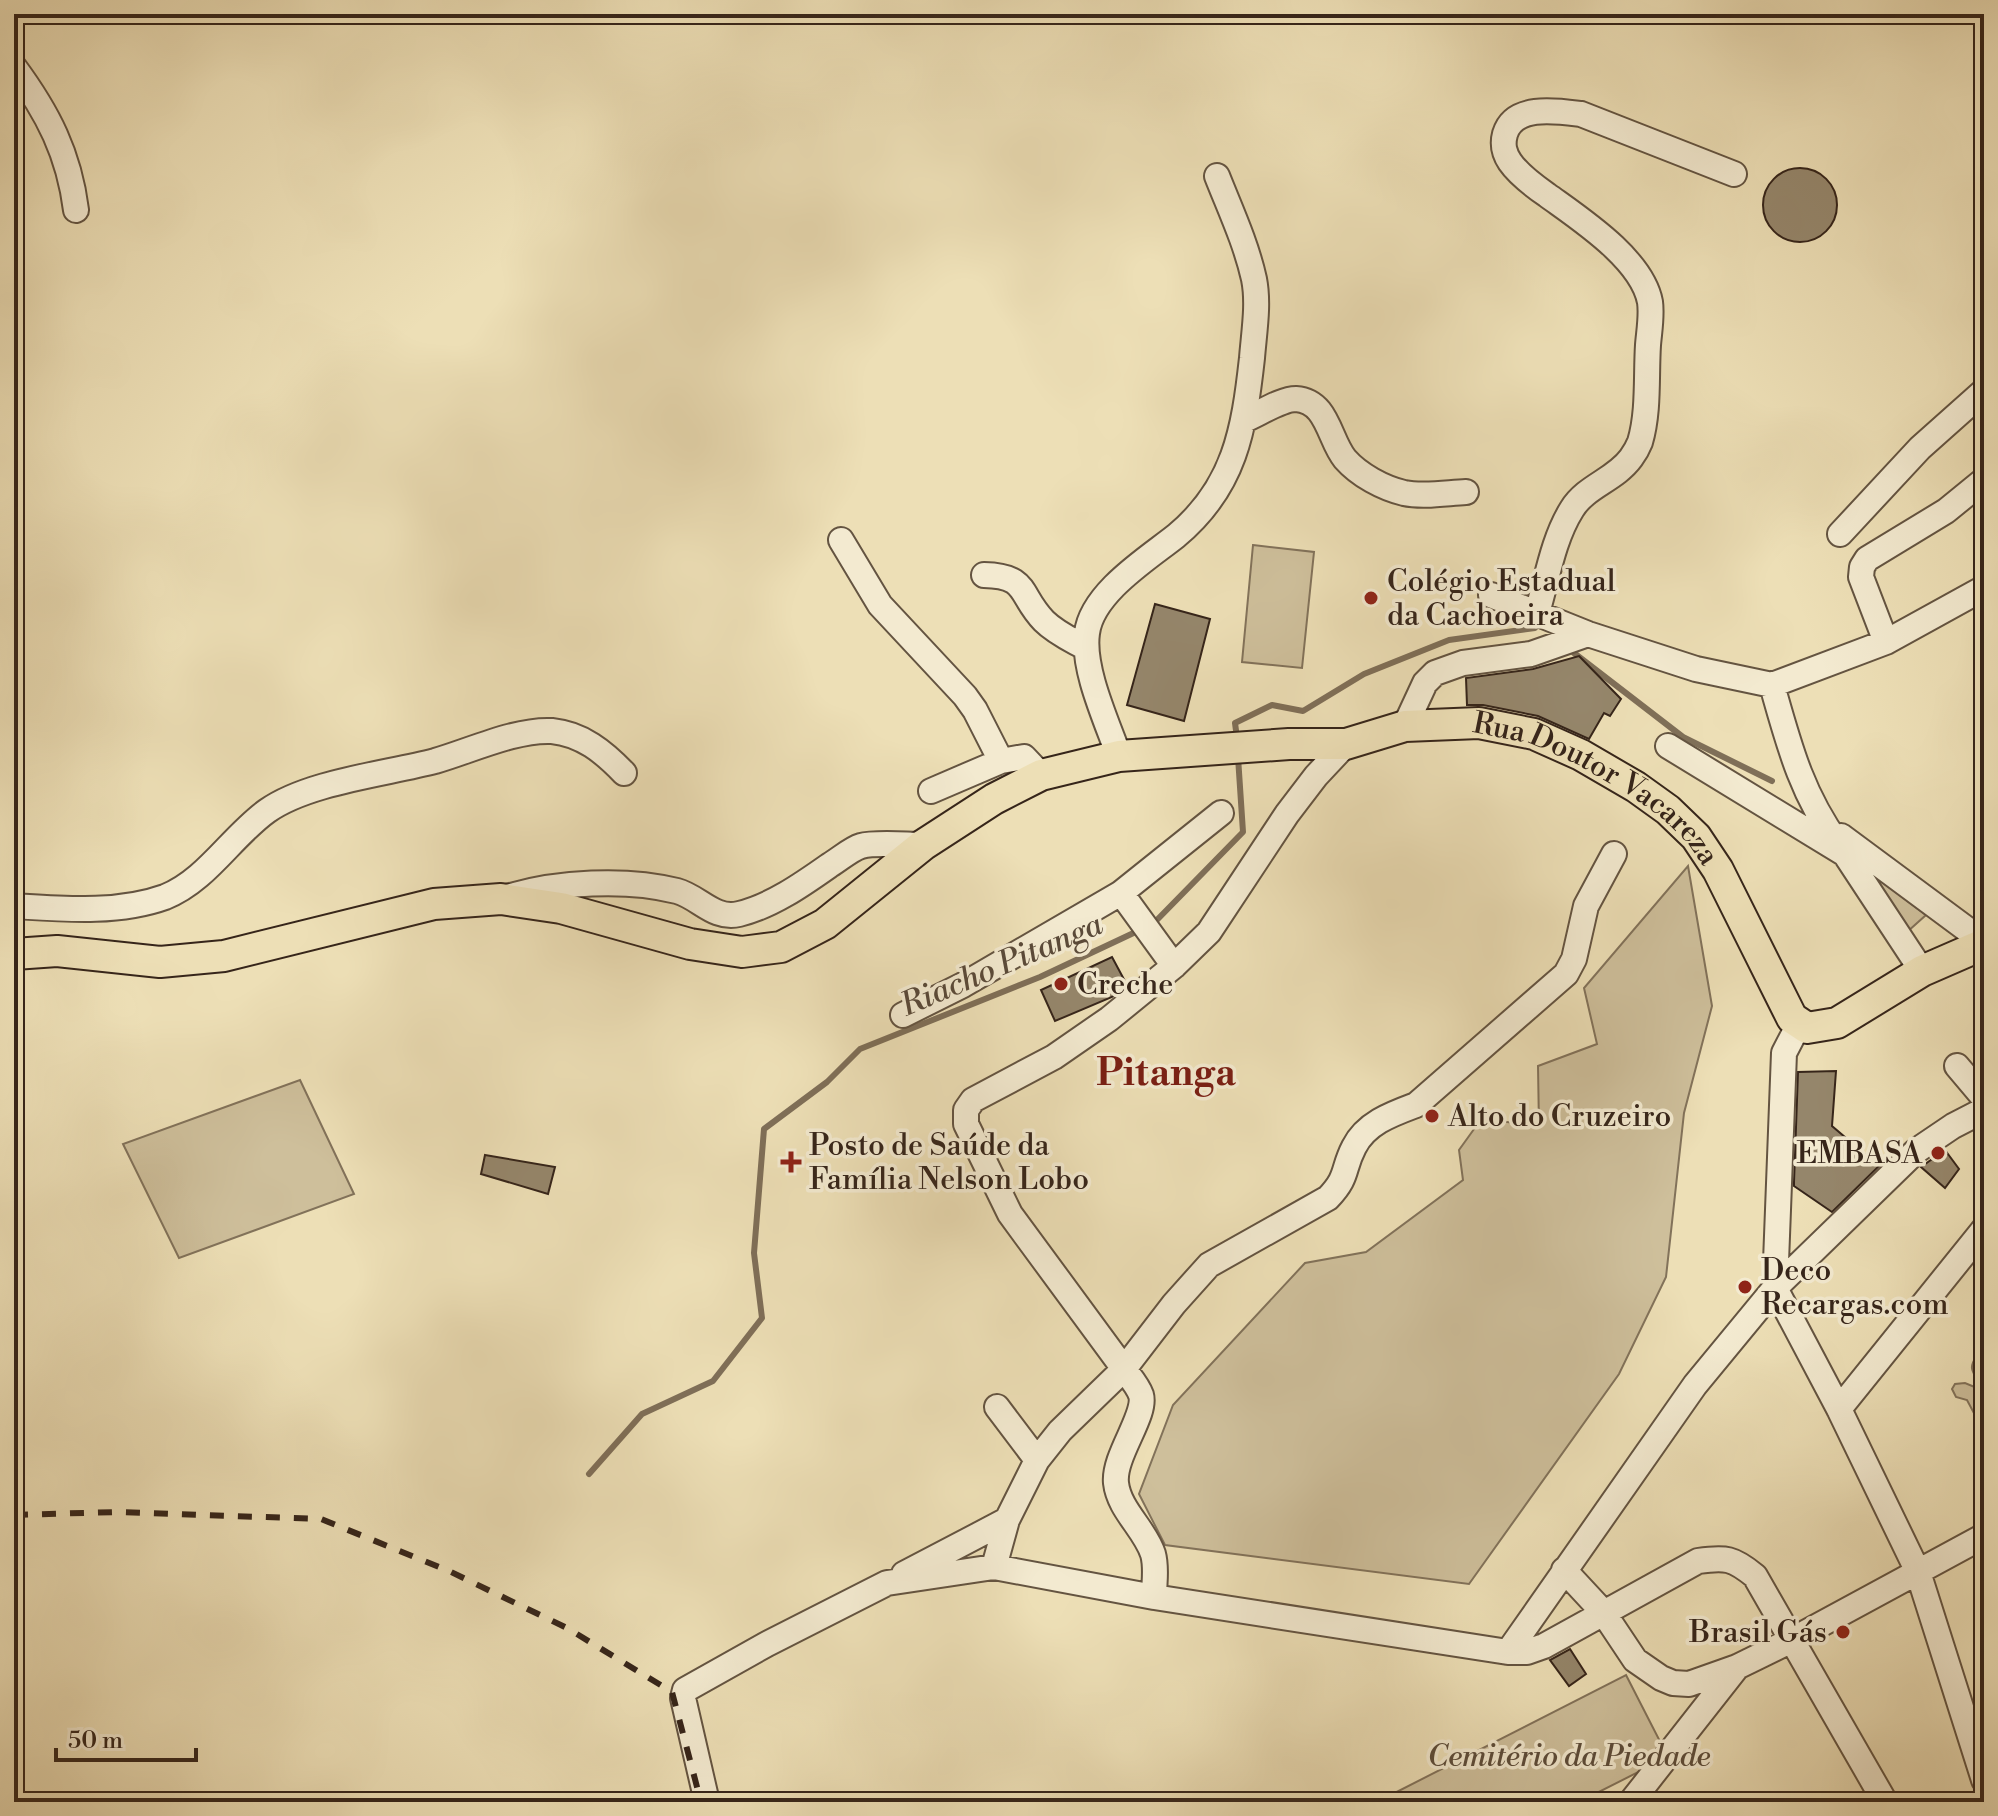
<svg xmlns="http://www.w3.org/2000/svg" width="1998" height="1816" font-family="'Libre Bodoni',serif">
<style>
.green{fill:#cebf9b;stroke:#82725a;stroke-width:2}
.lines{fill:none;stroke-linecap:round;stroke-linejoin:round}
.stream{stroke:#7f6f58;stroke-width:6}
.building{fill:#95866b;stroke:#36251a;stroke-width:2}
.minor-casing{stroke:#645441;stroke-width:28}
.major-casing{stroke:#36251a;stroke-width:34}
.minor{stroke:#f3ead0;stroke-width:24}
.major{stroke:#eddfb6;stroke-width:30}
.rail{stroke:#36251a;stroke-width:6;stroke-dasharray:14 14;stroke-linecap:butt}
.poi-dot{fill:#8f2418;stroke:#f3ead0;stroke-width:3}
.labels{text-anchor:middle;stroke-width:7;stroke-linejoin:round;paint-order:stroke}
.poi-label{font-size:30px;fill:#36251a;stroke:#f3ead0;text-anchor:start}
.street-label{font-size:30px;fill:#36251a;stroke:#f3ead0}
.park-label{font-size:30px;font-style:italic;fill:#5c4c3a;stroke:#f3ead0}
.water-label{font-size:32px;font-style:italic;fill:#5a4a39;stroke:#f3ead0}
.district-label{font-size:38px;font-weight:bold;fill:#7a1f14;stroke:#f3ead0}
</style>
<rect width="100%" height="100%" fill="#eddfb6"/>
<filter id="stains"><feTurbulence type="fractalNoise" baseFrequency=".0025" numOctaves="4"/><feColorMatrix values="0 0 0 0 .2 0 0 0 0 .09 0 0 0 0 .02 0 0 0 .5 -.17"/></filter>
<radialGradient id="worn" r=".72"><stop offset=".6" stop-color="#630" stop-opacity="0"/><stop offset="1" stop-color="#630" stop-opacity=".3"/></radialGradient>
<path class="green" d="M1253,545L1314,552L1302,668L1242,662Z
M1845,854L1926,915L1907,932Z
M1688,866L1712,1006L1684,1113L1666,1277L1619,1374L1469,1584L1165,1545L1139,1494L1173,1405L1305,1263L1366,1252L1463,1180L1459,1150L1482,1118L1539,1127L1538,1066L1597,1044L1584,988Z
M300,1080L354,1194L179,1258L123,1144Z
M1984,1355V1432L1967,1400L1956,1397L1952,1389L1955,1384L1965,1383L1977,1388L1980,1385C1975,1373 1967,1370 1976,1357Z
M1626,1675L1668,1757L1579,1802H1377Z"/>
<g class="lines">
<path class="stream" d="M1574,653L1683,737L1772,781
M1237,738L1235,723L1272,705L1303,711L1364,674L1449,640L1535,628
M1152,925L1243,832L1238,757
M589,1474L642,1414L713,1381L762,1318L754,1253L764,1129L827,1082L860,1049L1040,977L1142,929"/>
</g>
<path class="building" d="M1763 205a37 37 0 1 1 74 0a37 37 0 1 1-74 0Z
M1155,604L1210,619L1184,721L1127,705Z
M1579,656L1621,699L1610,716L1604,713L1589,739L1538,716L1483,705H1467L1466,678L1533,669Z
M1112,957L1127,985L1112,997L1055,1021L1041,990Z
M1836,1071L1832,1126L1879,1166L1832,1212L1794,1186V1182L1798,1072Z
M1945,1150L1959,1169L1945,1188L1921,1167Z
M485,1155L555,1167L548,1194L481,1174Z
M1570,1649L1586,1674L1569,1686L1550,1660Z"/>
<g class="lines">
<g class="minor-casing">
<path id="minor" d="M14,67C48,113 69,154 76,210
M1244,420C1259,414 1281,399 1296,399C1328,401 1329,440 1345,459C1359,475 1383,488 1404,493C1423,497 1446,493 1466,492
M1840,534L1920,448L1984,391
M841,540L880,605L965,696L975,710L1001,761
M984,575C1029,576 1018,594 1044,621C1056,633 1072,640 1086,648
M1491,595L1588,634L1696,669L1772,685
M1537,613C1547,579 1553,539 1572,509C1586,486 1615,480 1631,458C1634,454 1638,447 1640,442C1649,412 1646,376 1648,345C1649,332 1652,316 1650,302C1642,259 1580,219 1547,195C1534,186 1519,175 1510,162C1504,153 1502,145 1505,134C1514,104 1557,111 1581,114L1734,174
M1886,642L1861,577L1862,567L1867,559L1946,511L1984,480
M1772,685L1886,642L1984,588
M1772,685C1789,745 1801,793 1838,844
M1405,726L1425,683L1435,673L1463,663L1531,654L1588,634
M1346,744L1316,776L1287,814L1209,932L1174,966L1109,1019L1054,1057L973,1100L966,1110V1124L1010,1214L1124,1369L1174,1304L1209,1265L1328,1198C1349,1176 1342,1170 1354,1147C1366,1123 1392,1114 1416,1105L1566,974L1574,959L1586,906L1614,854
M1668,746L1845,854L1922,971
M1119,756C1107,722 1082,669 1087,633C1092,593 1147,559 1176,536C1235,487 1244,430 1252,358C1254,332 1259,304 1254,279C1246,243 1230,209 1217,176
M931,791L1001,761L1024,757L1041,775
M1841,836L1984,942
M1121,893L1174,966
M507,897C557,882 626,878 677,891C699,897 714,920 739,914C772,906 803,884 830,865C840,859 851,849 861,846C875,842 907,845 923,845
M14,906C63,909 118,914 165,897C206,881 232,836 267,811C308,782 385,774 435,761C470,751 516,729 552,731C582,734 604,752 624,773
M903,1015L963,985L1121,893L1221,813
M1957,1066L1984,1098
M1775,1288L1839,1409L1918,1572L1984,1780
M1775,1288L1784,1053L1799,1024
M997,1407L1037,1460
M1839,1409L1984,1229
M1007,1520L1037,1460L1060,1431L1124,1369C1130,1377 1138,1386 1141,1395C1147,1415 1113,1456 1116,1483C1119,1510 1145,1529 1153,1554C1157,1568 1154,1582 1154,1597
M1564,1570L1603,1612L1635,1660L1661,1678L1673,1683L1689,1684L1737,1667L1792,1640L1984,1536
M904,1574L1007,1520L994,1567
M1508,1652L1695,1385L1775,1288L1916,1151L1953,1126L1984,1110
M707,1802L683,1698L685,1690L767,1644L887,1583L994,1567L1154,1597L1508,1652H1527L1544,1646L1698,1561C1726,1557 1733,1558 1755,1576L1885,1802
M1631,1802L1737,1667"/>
</g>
<g class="major-casing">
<g id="major">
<path id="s1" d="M14,954L57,951L160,962L224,956L434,904L501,899L561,908L690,944L742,952L781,947L825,924L923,845L994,799L1041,775L1119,756L1289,744H1346L1405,726L1479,723L1534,734L1581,755L1636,787L1668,810L1696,837L1718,870L1792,1018L1807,1028L1837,1023L1922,971L1984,944"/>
</g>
</g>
<use href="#minor" class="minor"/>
<use href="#major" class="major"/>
<path class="rail" d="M14,1515L117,1512L321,1519L449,1571L567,1628L672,1692L701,1802"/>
</g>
<g class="poi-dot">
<circle cx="1371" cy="598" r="8"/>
<circle cx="1061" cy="984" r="8"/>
<circle cx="1432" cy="1116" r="8"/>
<circle cx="1938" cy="1153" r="8"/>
<path d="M787 1150h8v8h8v8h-8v8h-8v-8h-8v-8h8z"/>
<circle cx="1745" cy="1287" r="8"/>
<circle cx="1843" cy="1632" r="8"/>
</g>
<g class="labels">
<g class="poi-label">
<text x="1387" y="591">Colégio Estadual<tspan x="1387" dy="34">da Cachoeira</tspan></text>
<text x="1077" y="994">Creche</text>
<text x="1448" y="1126">Alto do Cruzeiro</text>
<text x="809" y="1155">Posto de Saúde da<tspan x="809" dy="34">Família Nelson Lobo</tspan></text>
<text x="1922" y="1163" text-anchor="end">EMBASA</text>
<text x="1761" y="1280">Deco<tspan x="1761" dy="34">Recargas.com</tspan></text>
<text x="1827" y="1642" text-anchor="end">Brasil Gás</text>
</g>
<g class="street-label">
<text dy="10" stroke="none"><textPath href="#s1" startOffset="1674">Rua Doutor Vacareza</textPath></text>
</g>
<g class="park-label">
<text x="1569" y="1766">Cemitério da Piedade</text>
</g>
<g class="water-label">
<text transform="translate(1001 964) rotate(-23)" y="11">Riacho Pitanga</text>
</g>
<g class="district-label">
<text x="1166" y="1085">Pitanga</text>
</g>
</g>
<rect width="1998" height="1816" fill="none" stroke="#eddfb6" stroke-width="48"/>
<rect x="16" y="16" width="1966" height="1784" fill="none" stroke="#36251a" stroke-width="4"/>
<rect x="24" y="24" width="1950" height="1768" fill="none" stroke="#36251a" stroke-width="2"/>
<path d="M56 1748v12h140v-12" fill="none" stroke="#36251a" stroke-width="4"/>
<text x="68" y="1748" font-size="24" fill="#36251a" stroke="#f3ead0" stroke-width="6" paint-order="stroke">50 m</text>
<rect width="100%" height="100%" filter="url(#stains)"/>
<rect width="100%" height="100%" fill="url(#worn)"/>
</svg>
